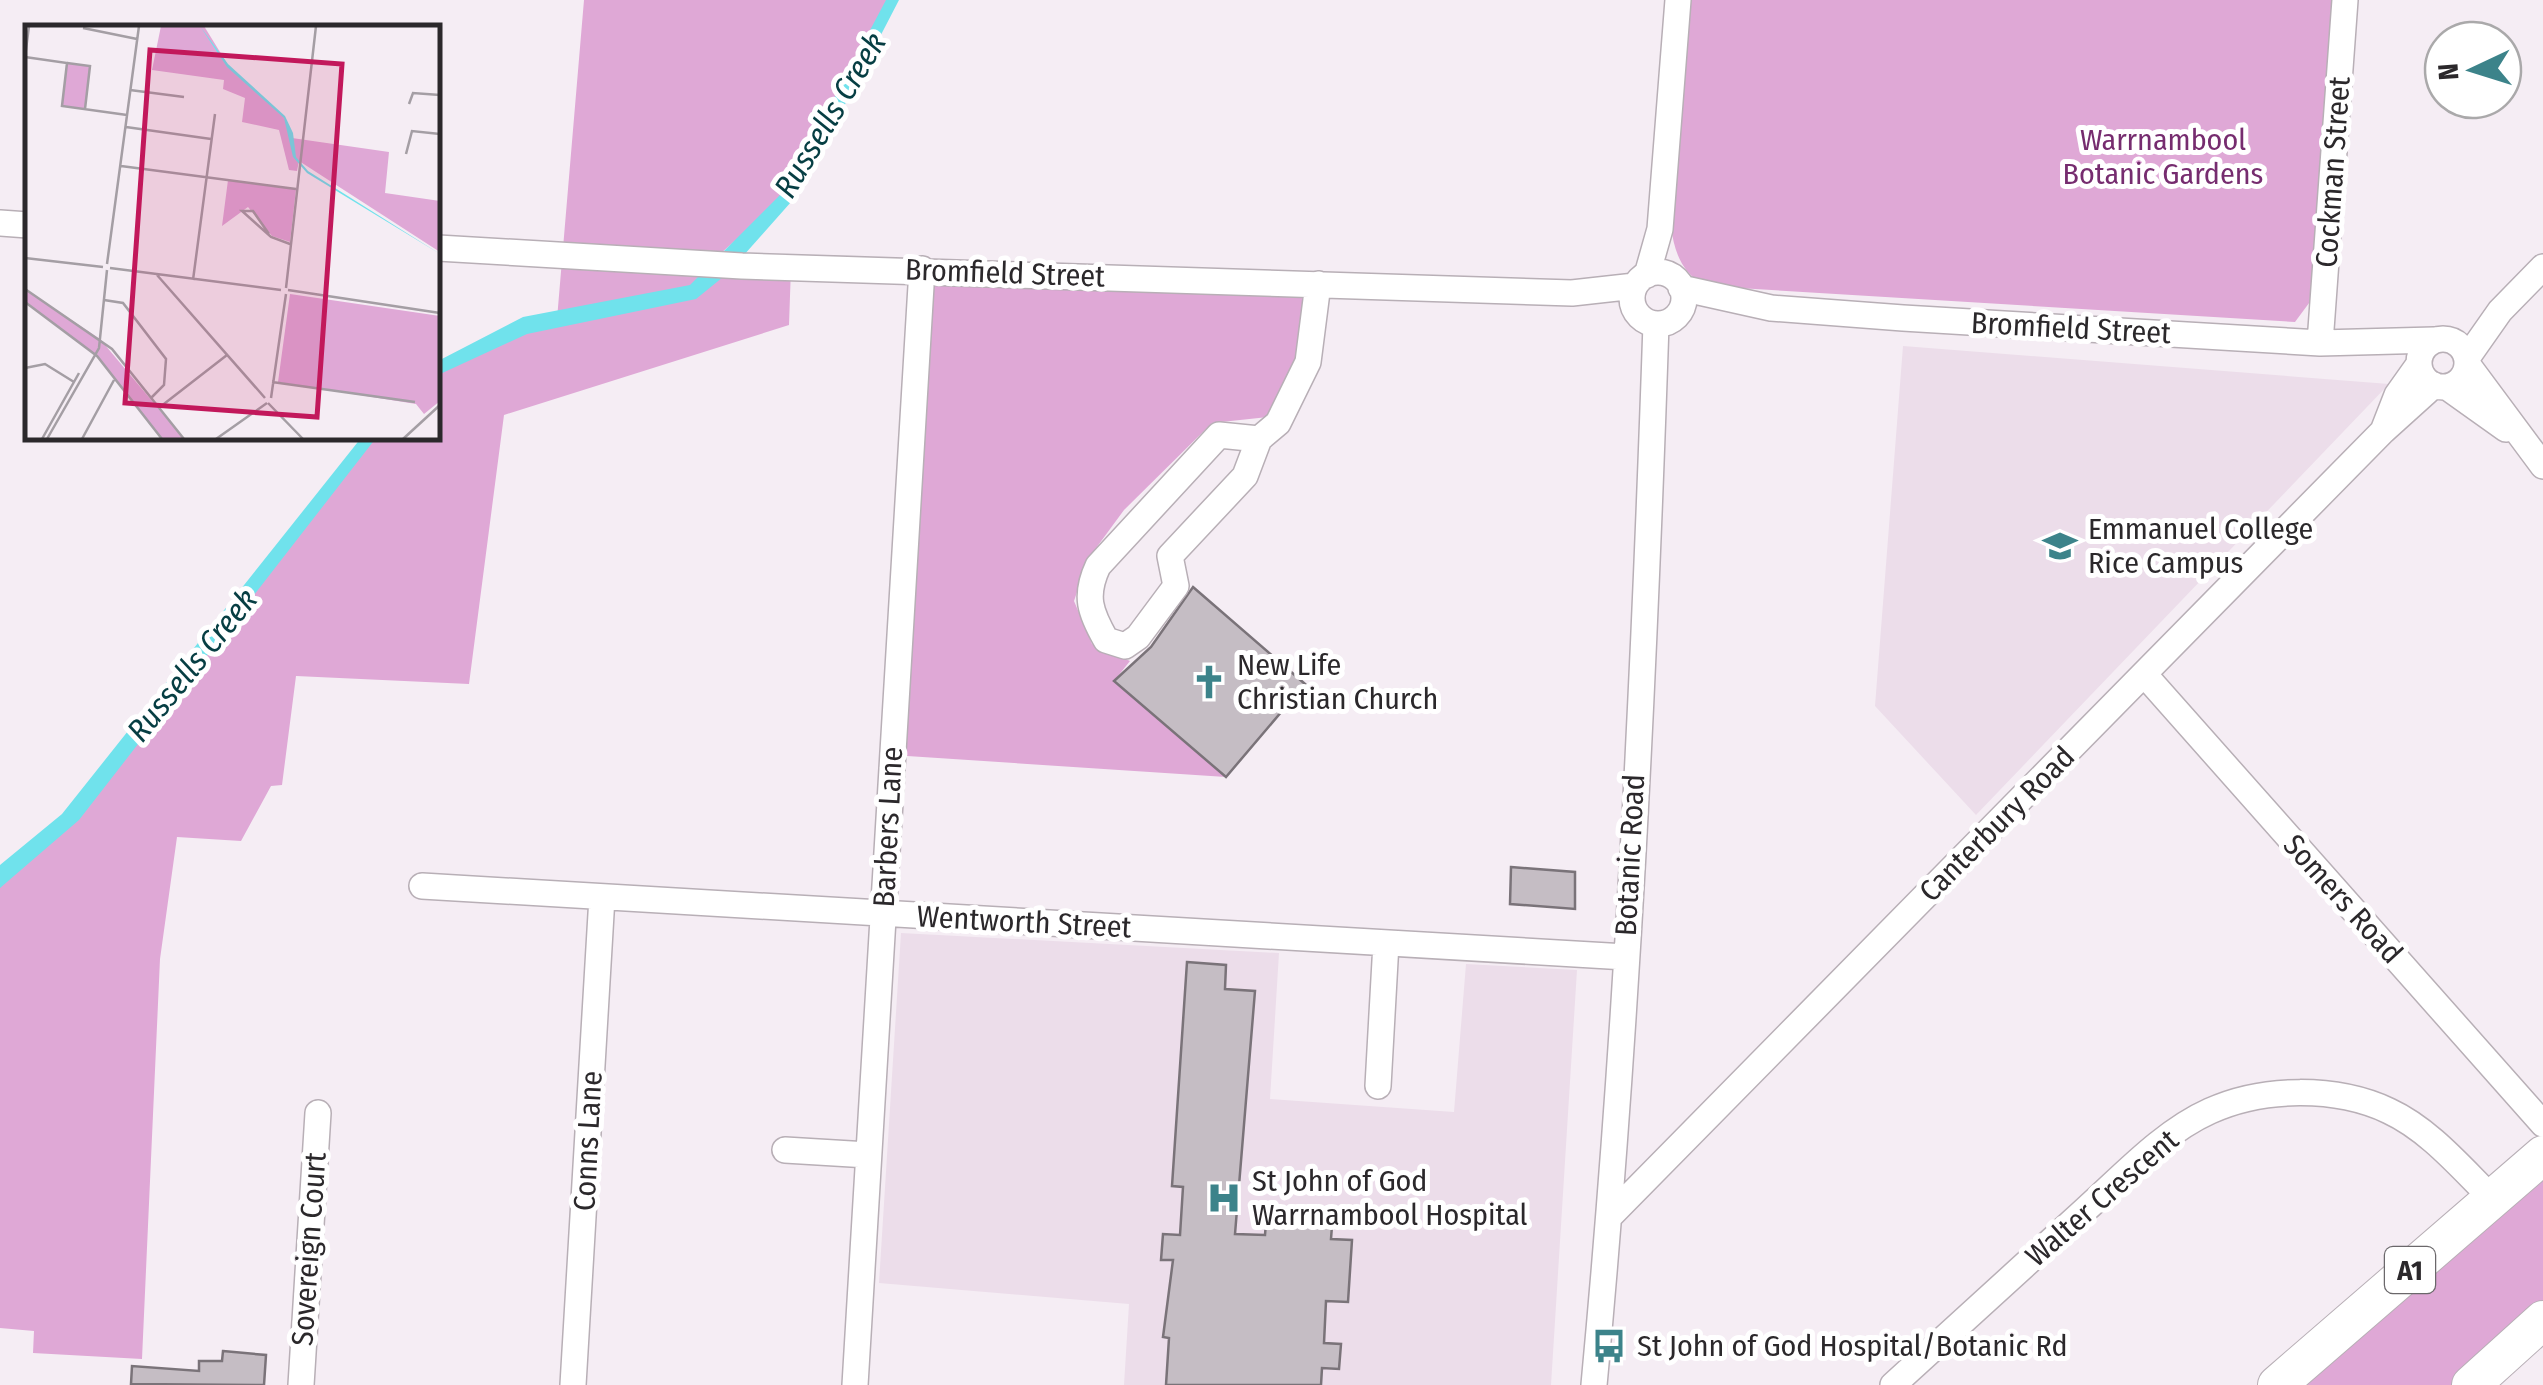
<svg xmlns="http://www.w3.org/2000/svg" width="2543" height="1385" font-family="'Fira Sans Condensed',sans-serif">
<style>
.built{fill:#ecddea}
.green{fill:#dfa8d6}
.water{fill:#70e2ec}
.building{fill:#c5bdc4;stroke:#7a7379;stroke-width:2.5}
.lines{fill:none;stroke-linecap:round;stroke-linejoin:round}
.minor-casing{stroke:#b8afb6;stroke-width:28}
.highway-casing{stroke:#b8afb6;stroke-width:40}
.minor{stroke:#fff;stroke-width:25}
.highway{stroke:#fff;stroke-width:38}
.labels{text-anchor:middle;stroke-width:10;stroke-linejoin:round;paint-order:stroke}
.shield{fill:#fff;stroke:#6b686b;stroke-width:2.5}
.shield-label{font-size:28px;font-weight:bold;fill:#2b282b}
.park-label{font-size:30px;fill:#762c6f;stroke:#fff}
.street-label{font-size:30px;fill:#2b282b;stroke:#fff}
.poi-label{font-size:30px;fill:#2b282b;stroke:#fff;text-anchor:start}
.water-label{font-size:32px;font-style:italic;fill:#063e43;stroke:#fff}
.inset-road{fill:none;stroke:#a49ea4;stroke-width:2.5}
.view{fill:#c2185b;fill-opacity:0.15;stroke:#c2185b;stroke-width:5}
.inset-edge{fill:none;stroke:#2b282b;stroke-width:5}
</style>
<rect width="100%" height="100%" fill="#f5edf4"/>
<path class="built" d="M1903,346L2389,384L1976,815L1875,706Z
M901,933L1279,953L1270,1099L1454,1112L1466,964L1577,970L1551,1385H1124L1129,1304L879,1283Z"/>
<path class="green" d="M584,0H889L790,192L711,262L791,267L789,325L504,415L469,684L296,676L282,785L271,786L241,841L177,837L160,959L142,1359L33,1353L34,1331L0,1328V866L68,818L368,438H438V367L557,319Z
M1691,0H2332L2312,299L2295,322L1705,286C1682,273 1674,252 1671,226Z
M922,269L1303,284C1305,347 1304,365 1268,417L1212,423L1124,510L1088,559L1074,601L1092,644L1130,661L1114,681L1226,777L892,755Z
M2543,1155V1320L2471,1385H2277Z"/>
<path class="water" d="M886,0H899L799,193L728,273L696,299L527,334L438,375V361L523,317L690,285L786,189Z
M361,438H376L79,820L0,888V865L62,814Z"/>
<path class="building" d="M1193,587L1305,684L1226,777L1114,681L1151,647Z
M1511,867L1575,872V909L1510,904Z
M1187,962L1226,965L1225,989L1255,991L1235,1234L1265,1235L1266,1222L1332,1226L1331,1239L1352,1240L1348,1302L1326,1301L1324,1343L1341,1344L1339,1369L1322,1368L1321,1385H1166L1169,1338L1163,1337L1173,1260H1161L1163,1234L1180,1235L1183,1187L1172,1186Z
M223,1351L266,1355L264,1385L131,1384L132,1366L199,1371V1361H222Z"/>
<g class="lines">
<g class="minor-casing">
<path id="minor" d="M0,223L28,225
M438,248L742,266L1572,293L1635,286
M1632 298a26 26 0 1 1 52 0a26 26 0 1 1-52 0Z
M1647,275L1660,229L1678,0
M1681,288L1771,308L1903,318L2320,343L2434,340
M2419 363a24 24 0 1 1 48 0a24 24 0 1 1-48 0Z
M2320,343L2345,0
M2467,358L2500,311L2543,267
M2468,365L2543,466
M2447,387L2506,429
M2383,431L2397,395L2419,364
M1259,439L1219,435L1098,566C1084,596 1090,612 1106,640L1125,646L1138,637L1176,586L1170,556L1245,476L1259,439L1278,423L1308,362L1318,284
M2144,674L2543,1124
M422,886L1626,957
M1378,1086L1386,943
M785,1150L868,1155
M1610,1216L2383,431L2434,385
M301,1385L318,1113
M573,1385L602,897
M855,1385L922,269
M1594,1385C1627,1033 1644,678 1656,324
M1893,1385C1957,1327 2021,1269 2085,1210C2123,1176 2163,1132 2210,1111C2263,1087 2336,1086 2389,1111C2430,1130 2462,1169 2494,1200"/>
</g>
<g class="highway-casing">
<path id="highway" d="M2277,1385L2543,1155
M2471,1385L2543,1320"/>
</g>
<use href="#minor" class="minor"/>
<use href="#highway" class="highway"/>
</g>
<defs>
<g id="school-bare" transform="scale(2.7)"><path d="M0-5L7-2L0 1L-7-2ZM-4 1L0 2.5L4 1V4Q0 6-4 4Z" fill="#3c838a" stroke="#fff" stroke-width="2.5" paint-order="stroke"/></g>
<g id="church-bare" transform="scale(2.7)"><path d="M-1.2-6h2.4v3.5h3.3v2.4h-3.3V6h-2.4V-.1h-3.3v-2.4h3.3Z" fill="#3c838a" stroke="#fff" stroke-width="2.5" paint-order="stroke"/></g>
<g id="hospital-bare" transform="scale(2.7)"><path d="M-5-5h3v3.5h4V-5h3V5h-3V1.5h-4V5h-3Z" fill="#3c838a" stroke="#fff" stroke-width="2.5" paint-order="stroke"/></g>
<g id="bus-bare" transform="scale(2.7)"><path d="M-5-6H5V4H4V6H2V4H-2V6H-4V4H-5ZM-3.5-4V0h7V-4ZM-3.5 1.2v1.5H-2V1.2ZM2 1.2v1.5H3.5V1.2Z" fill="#3c838a" stroke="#fff" stroke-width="2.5" paint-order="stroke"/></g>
</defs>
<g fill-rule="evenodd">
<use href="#school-bare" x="2060" y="546"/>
<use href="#church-bare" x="1209" y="682"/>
<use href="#hospital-bare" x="1224" y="1198"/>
<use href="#bus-bare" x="1609" y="1346"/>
</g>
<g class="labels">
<rect class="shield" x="2385" y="1247" width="50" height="46" rx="8"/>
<g class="shield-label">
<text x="2410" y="1280">A1</text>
</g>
<g class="park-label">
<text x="2163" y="150">Warrnambool<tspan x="2163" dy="34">Botanic Gardens</tspan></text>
</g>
<g class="street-label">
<text transform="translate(2333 172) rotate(-86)" y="10">Cockman Street</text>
<text transform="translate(1005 273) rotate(2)" y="10">Bromfield Street</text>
<text transform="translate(2071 328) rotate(3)" y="10">Bromfield Street</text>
<text transform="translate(1997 824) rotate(-45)" y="10">Canterbury Road</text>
<text transform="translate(888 827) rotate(-87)" y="10">Barbers Lane</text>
<text transform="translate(1630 855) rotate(-87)" y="10">Botanic Road</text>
<text transform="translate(2343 899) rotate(48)" y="10">Somers Road</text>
<text transform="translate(1024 922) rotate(3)" y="10">Wentworth Street</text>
<text transform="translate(588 1141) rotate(-87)" y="10">Conns Lane</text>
<text transform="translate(2102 1198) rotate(-41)" y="10">Walter Crescent</text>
<text transform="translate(309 1249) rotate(-86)" y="10">Sovereign Court</text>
</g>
<g class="poi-label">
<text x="2088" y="539">Emmanuel College<tspan x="2088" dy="34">Rice Campus</tspan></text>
<text x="1237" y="675">New Life<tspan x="1237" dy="34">Christian Church</tspan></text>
<text x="1252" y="1191">St John of God<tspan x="1252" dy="34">Warrnambool Hospital</tspan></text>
<text x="1637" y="1356">St John of God Hospital/Botanic Rd</text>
</g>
<g class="water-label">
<text transform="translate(830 115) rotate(-59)" y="11">Russells Creek</text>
<text transform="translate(192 665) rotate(-51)" y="11">Russells Creek</text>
</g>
</g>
<g transform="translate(25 25)">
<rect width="415" height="415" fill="#f5edf4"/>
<path d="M136,1H179L203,40L259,92L267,113L364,127L360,168L415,176V227L274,136L272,146L264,145L254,105L217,97L220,73L198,64L199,55L127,45ZM42,38L65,41L60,84L37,81ZM203,155L271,164L265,217L247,211L223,182L197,201ZM0,264L75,314L159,414H137L72,331L0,276ZM265,269L415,291V376L399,389L391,379L253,357Z" fill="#dfa8d6"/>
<path d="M175,1L203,39L260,91L268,108L271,132L283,146L415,229L282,148L268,132L259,93L202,42Z" fill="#70e2ec"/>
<path class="inset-road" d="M58,3L112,14M0,32L42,38L37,81L102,90M0,32L4,1M42,38L65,41L60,84M105,65L159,72M384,79L388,68L415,70M101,102L186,114M381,129L387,106L415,109M96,141L271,164M244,209L228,186H217L246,212L265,219M0,233L78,242M82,239L114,1M85,243L256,265M132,250L240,373M168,255L190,89M261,263L291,1M0,264L87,324L159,414M263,265L415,288M79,275L98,278L141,334L139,360L127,372M0,277L72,331L137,414M0,343L20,339L49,357M247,357L390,377M246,373L261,269M243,378L278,414M135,382L202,330M17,414L54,348M22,414L74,323L82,245M57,414L89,355M191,414L242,378M378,414L415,380"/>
<path class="view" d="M125,25L317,39L292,392L100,378Z"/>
<rect width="415" height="415" class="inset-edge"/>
</g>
<g transform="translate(2473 70) rotate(266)"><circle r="48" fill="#ffffff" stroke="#aaa9aa" stroke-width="2.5"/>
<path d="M0-8L18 38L0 25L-18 38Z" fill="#3c838a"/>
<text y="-15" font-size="28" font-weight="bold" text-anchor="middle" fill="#2b282b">N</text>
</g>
</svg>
